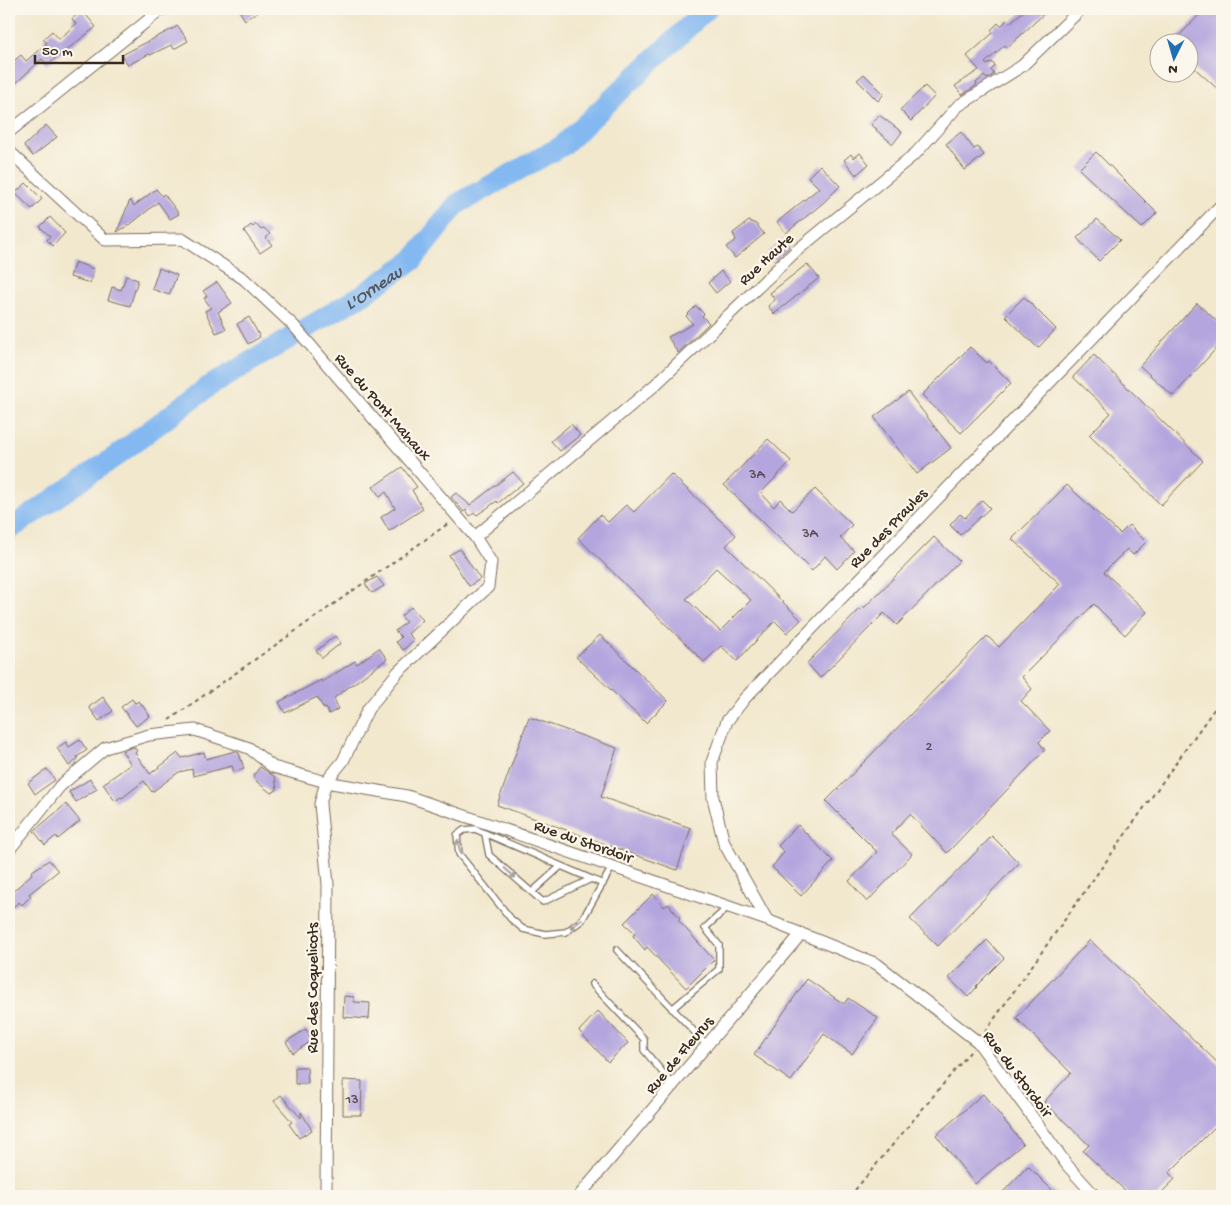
<svg xmlns="http://www.w3.org/2000/svg" width="1231" height="1205" font-family="'Gochi Hand',sans-serif">
<style>
.lines{fill:none;stroke-linecap:round;stroke-linejoin:round}
.river{stroke:#83b8f1;stroke-width:21}
.building{fill:#b4a5de;fill-rule:evenodd}
.service-casing{stroke:#7b6c5c;stroke-width:8}
.minor-casing{stroke:#7b6c5c;stroke-width:13}
.path{stroke:#7b6c5c;stroke-width:2;stroke-dasharray:4 4;stroke-linecap:butt}
.service{stroke:#fff;stroke-width:5.5}
.minor{stroke:#fff;stroke-width:11}
.oneway{stroke:#a79f9a}
.labels{text-anchor:middle;stroke-width:4.5;stroke-linejoin:round;paint-order:stroke}
.number-label{font-size:14px;fill:#59494e}
.street-label{font-size:16px;fill:#3b2a1e;stroke:#fbf7ec}
.water-label{font-size:18px;font-style:italic;fill:#51555d;stroke:#fbf7ec}
</style>
<rect width="100%" height="100%" fill="#fbf7ec"/>
<filter id="ink" filterUnits="userSpaceOnUse"><feTurbulence type="fractalNoise" baseFrequency=".02" numOctaves="2"/><feDisplacementMap in="SourceGraphic" scale="10" xChannelSelector="R" yChannelSelector="G"/><feConvolveMatrix kernelMatrix="1 2 1 2 8 2 1 2 1" color-interpolation-filters="sRGB"/></filter>
<filter id="wash" filterUnits="userSpaceOnUse"><feTurbulence type="fractalNoise" baseFrequency=".0096" numOctaves="4" result="noise"/><feDisplacementMap in="SourceGraphic" scale="20" xChannelSelector="R" yChannelSelector="G"/><feGaussianBlur stdDeviation="1.12" result="paint"/><feColorMatrix in="noise" values="0 0 0 0 0 0 0 0 0 0 0 0 0 0 0 0 0 1.4 0 .05"/><feComposite in="paint" operator="in"/></filter>
<g filter="url(#wash)">
<rect width="100%" height="100%" fill="#f2e8ce"/>
<g class="lines">
<path class="river" id="s1" d="M9,530L116,456L208,387L362,295L413,260L457,204L562,146L707,9"/>
</g>
<g id="blocks">
<path class="building" d="M245,9H262L245,20L240,12Z
M1026,9H1049L1007,48L1005,45L985,63L987,65L992,62L995,66L991,70L994,74L987,79L984,76L976,83L977,85L962,95L955,86L979,70L967,56L993,33L991,30L998,23L1001,26L1007,20L1010,23Z
M1205,9H1222V93L1188,62V42H1173Z
M82,10L96,27L47,65L42,59L15,84L9,77V65L21,55L26,61L47,43L43,39L52,31L59,39L76,24L72,19Z
M178,26L188,41L174,49L171,45L150,55L149,54L128,65L122,55Z
M864,74L884,94L878,101L857,80Z
M925,86L935,96L911,121L900,110Z
M879,115L902,132L893,144L876,130L877,129L871,125Z
M46,125L57,137L33,156L24,146Z
M961,132L974,149L978,147L984,155L965,170L946,144Z
M1096,152L1157,213L1142,228L1079,169Z
M860,153L869,164L856,175L844,160L851,154L854,158Z
M820,165L840,186L823,203L786,233L777,222L819,188L808,177Z
M26,183L42,199L32,209L15,193Z
M156,189L162,196L164,194L179,214L170,219L158,202L132,223L117,232L130,200L134,206Z
M50,217L65,233L53,246L47,240L50,236L40,227Z
M1097,219L1120,240L1099,261L1077,238Z
M749,221L756,224L764,234L735,258L726,247L736,240L733,233Z
M256,224L261,230L264,228L270,234L266,238L272,245L260,253L244,231L251,225L253,227Z
M783,240L789,247L775,261L768,252Z
M75,262L94,269L90,283L70,277Z
M807,264L819,278L774,314L768,306L775,300L770,293Z
M159,268L177,275L169,295L152,289Z
M721,271L730,281L716,293L708,283Z
M126,276L138,280L130,306L108,300L112,287L121,290Z
M217,282L232,303L218,312L226,329L216,333L205,311L211,308L204,298L207,296L203,291Z
M1024,297L1056,329L1038,348L1005,316Z
M1197,303L1222,326V342L1173,396L1140,366Z
M696,306L704,314L702,316L709,323L678,353L668,337L693,324L686,316Z
M249,317L260,337L248,344L237,324Z
M970,347L987,363L989,361L1011,383L961,433L922,395Z
M1094,355L1203,461L1161,505L1089,435L1111,413L1073,377Z
M908,392L951,448L917,474L874,417Z
M571,424L580,435L560,451L551,441Z
M768,439L791,461L761,493L774,507L780,499L792,511L815,489L852,525L840,538L854,551L837,569L825,556L812,571L762,521L724,485Z
M402,467L417,487L412,490L423,509L389,531L381,517L395,508L386,492L380,497L373,487Z
M513,472L523,483L498,503L497,501L477,515L475,513L470,516L466,510L464,512L451,497L456,493L470,505Z
M671,474L736,535L726,546L801,620L787,633L775,621L737,661L721,646L704,662L578,538L600,515L608,522L626,505L634,512ZM716,568L751,600L720,631L686,599Z
M1067,485L1120,534L1129,525L1146,542L1133,555L1127,549L1104,572L1147,612L1125,635L1094,604L1022,677L1032,689L1021,701L1050,731L1039,742L1045,750L947,853L910,814L891,834L912,854L867,902L849,881L877,852L826,801L987,636L999,647L1060,584L1012,539Z
M982,500L990,508L960,535L950,525L960,514L965,518Z
M934,537L959,561L897,625L884,613L820,678L807,663L863,606L864,608Z
M460,549L480,579L469,586L449,555Z
M377,577L384,586L372,593L365,584Z
M411,607L423,620L408,634L414,640L403,650L396,642L401,637L395,631L406,622L401,616Z
M600,635L668,701L646,723L576,657Z
M335,636L341,643L322,658L316,651Z
M379,648L387,659L334,698L338,709L329,714L326,708L324,709L317,697L285,713L279,702L321,680L322,682L355,661L357,664Z
M103,697L113,711L99,721L89,707Z
M132,699L135,703L139,701L150,716L136,726L121,707Z
M529,717L617,748L601,797L691,828L677,870L497,805Z
M80,740L87,750L77,757L78,759L69,766L57,748L66,742L69,747Z
M134,747L137,751L135,753L150,774L178,753L182,758L204,752L206,759L235,751L239,753L244,769L234,772L232,766L193,776L192,769L179,772L152,792L144,781L122,798L121,797L115,801L103,784L131,764L122,751Z
M260,767L275,777L277,790L271,793L257,782L253,776Z
M47,769L55,780L35,794L28,783Z
M90,779L97,789L76,802L69,792Z
M66,804L80,821L58,839L56,836L45,845L34,831Z
M798,825L833,861L801,896L772,867L784,852L778,846Z
M992,836L1019,863L938,946L910,919Z
M49,860L58,871L29,894L31,896L22,905L19,902L13,907L9,902V895L32,874L31,872Z
M653,894L664,907L668,904L680,918L678,920L714,960L686,988L647,947L645,950L633,936L635,933L624,923Z
M987,940L1004,958L976,986L977,987L968,997L949,978Z
M1090,940L1222,1067V1120L1169,1173L1175,1179L1158,1196H1131L1083,1151L1089,1145L1044,1102L1071,1073L1016,1018Z
M807,979L844,1004L848,998L878,1018L852,1054L824,1034L791,1081L754,1055Z
M344,996L354,997V1002L370,1003L369,1019L343,1017Z
M598,1011L628,1043L608,1062L579,1031Z
M306,1029L313,1040L293,1053L286,1042Z
M295,1067H307L308,1084H295Z
M343,1080L362,1081L361,1115H343Z
M983,1094L1023,1144L975,1184L936,1135Z
M281,1095L301,1118V1112L312,1130L299,1138L289,1124L292,1122L274,1101Z
M1028,1166L1058,1196H999Z"/>
</g>
</g>
<g filter="url(#ink)">
<use href="#blocks" fill-opacity="0" stroke="#7b6c5c" stroke-width="1"/>
<g class="lines">
<g class="service-casing">
<path id="service" d="M485,834L489,855L543,902L591,879
M603,884L475,829L464,830L457,835L459,854L511,919L523,929L545,934L566,932L582,920L612,867
M532,892L561,866
M617,950L707,1045
M592,984L644,1039V1050L673,1085
M672,1009L719,969V945L705,928L728,907"/>
</g>
<g class="minor-casing">
<path id="minor" d="M9,132L162,9
M9,151L105,240L182,239L244,279L294,326L475,537L491,562L488,587L398,672L368,709L343,761L326,782L320,804L328,884L326,1196
M475,537L655,385L795,252L916,153L958,106L1022,66L1081,9
M9,850L60,786L105,748L149,735L195,730L249,748L273,767L326,782L407,796L767,920L877,964L978,1042L1067,1165L1095,1196
M767,920L724,843L713,798L712,762L727,721L745,698L1222,204
M579,1196L801,934"/>
</g>
<path class="path" d="M169,720L449,523
M985,1032L1222,698
M850,1196L970,1052"/>
<use href="#service" class="service"/>
<use href="#minor" class="minor"/>
</g>
<defs><path id="oneway-shaft" d="M-6 0H5M1.5-3L5.5 0L1.5 3" fill="none" stroke-width="1.6" stroke-linecap="round" stroke-linejoin="round" transform="scale(1.25)"/></defs>
<g class="oneway">
<use href="#oneway-shaft" transform="translate(459 847) rotate(-102)"/>
<use href="#oneway-shaft" transform="translate(510 873) rotate(41)"/>
<use href="#oneway-shaft" transform="translate(576 924) rotate(142)"/>
</g>
</g>
<g class="labels">
<g class="number-label">
<text x="757" y="478">3A</text>
<text x="810" y="537">3A</text>
<text x="929" y="750">2</text>
<text x="352" y="1103">13</text>
</g>
<g class="street-label">
<text transform="translate(765 258) rotate(-43)" y="6">Rue Haute</text>
<text transform="translate(384 406) rotate(49)" y="6">Rue du Pont Mahaux</text>
<text transform="translate(887 527) rotate(-46)" y="6">Rue des Praules</text>
<text transform="translate(584 840) rotate(19)" y="6">Rue du Stordoir</text>
<text transform="translate(311 988) rotate(-90)" y="6">Rue des Coquelicots</text>
<text transform="translate(678 1054) rotate(-50)" y="6">Rue de Fleurus</text>
<text transform="translate(1019 1073) rotate(53)" y="6">Rue du Stordoir</text>
</g>
<g class="water-label">
<text dy="6" stroke="none"><textPath href="#s1" startOffset="438">L'Orneau</textPath></text>
</g>
</g>
<rect width="1231" height="1205" fill="none" stroke="#fbf7ec" stroke-width="30"/>
<g transform="translate(1174 58) rotate(185)"><circle r="24" fill="#fbf7ec" stroke="#aea59a"/>
<path d="M0-4L9 19L0 12L-9 19Z" fill="#1f6fb2"/>
<text y="-8" font-size="14" font-weight="bold" text-anchor="middle" fill="#3b2a1e">N</text>
</g>
<path d="M35 55v8h88v-8" fill="none" stroke="#3b2a1e" stroke-width="2.5"/>
<text x="42" y="55" font-size="15" fill="#3b2a1e" stroke="#fbf7ec" stroke-width="4" paint-order="stroke">50 m</text>
</svg>
